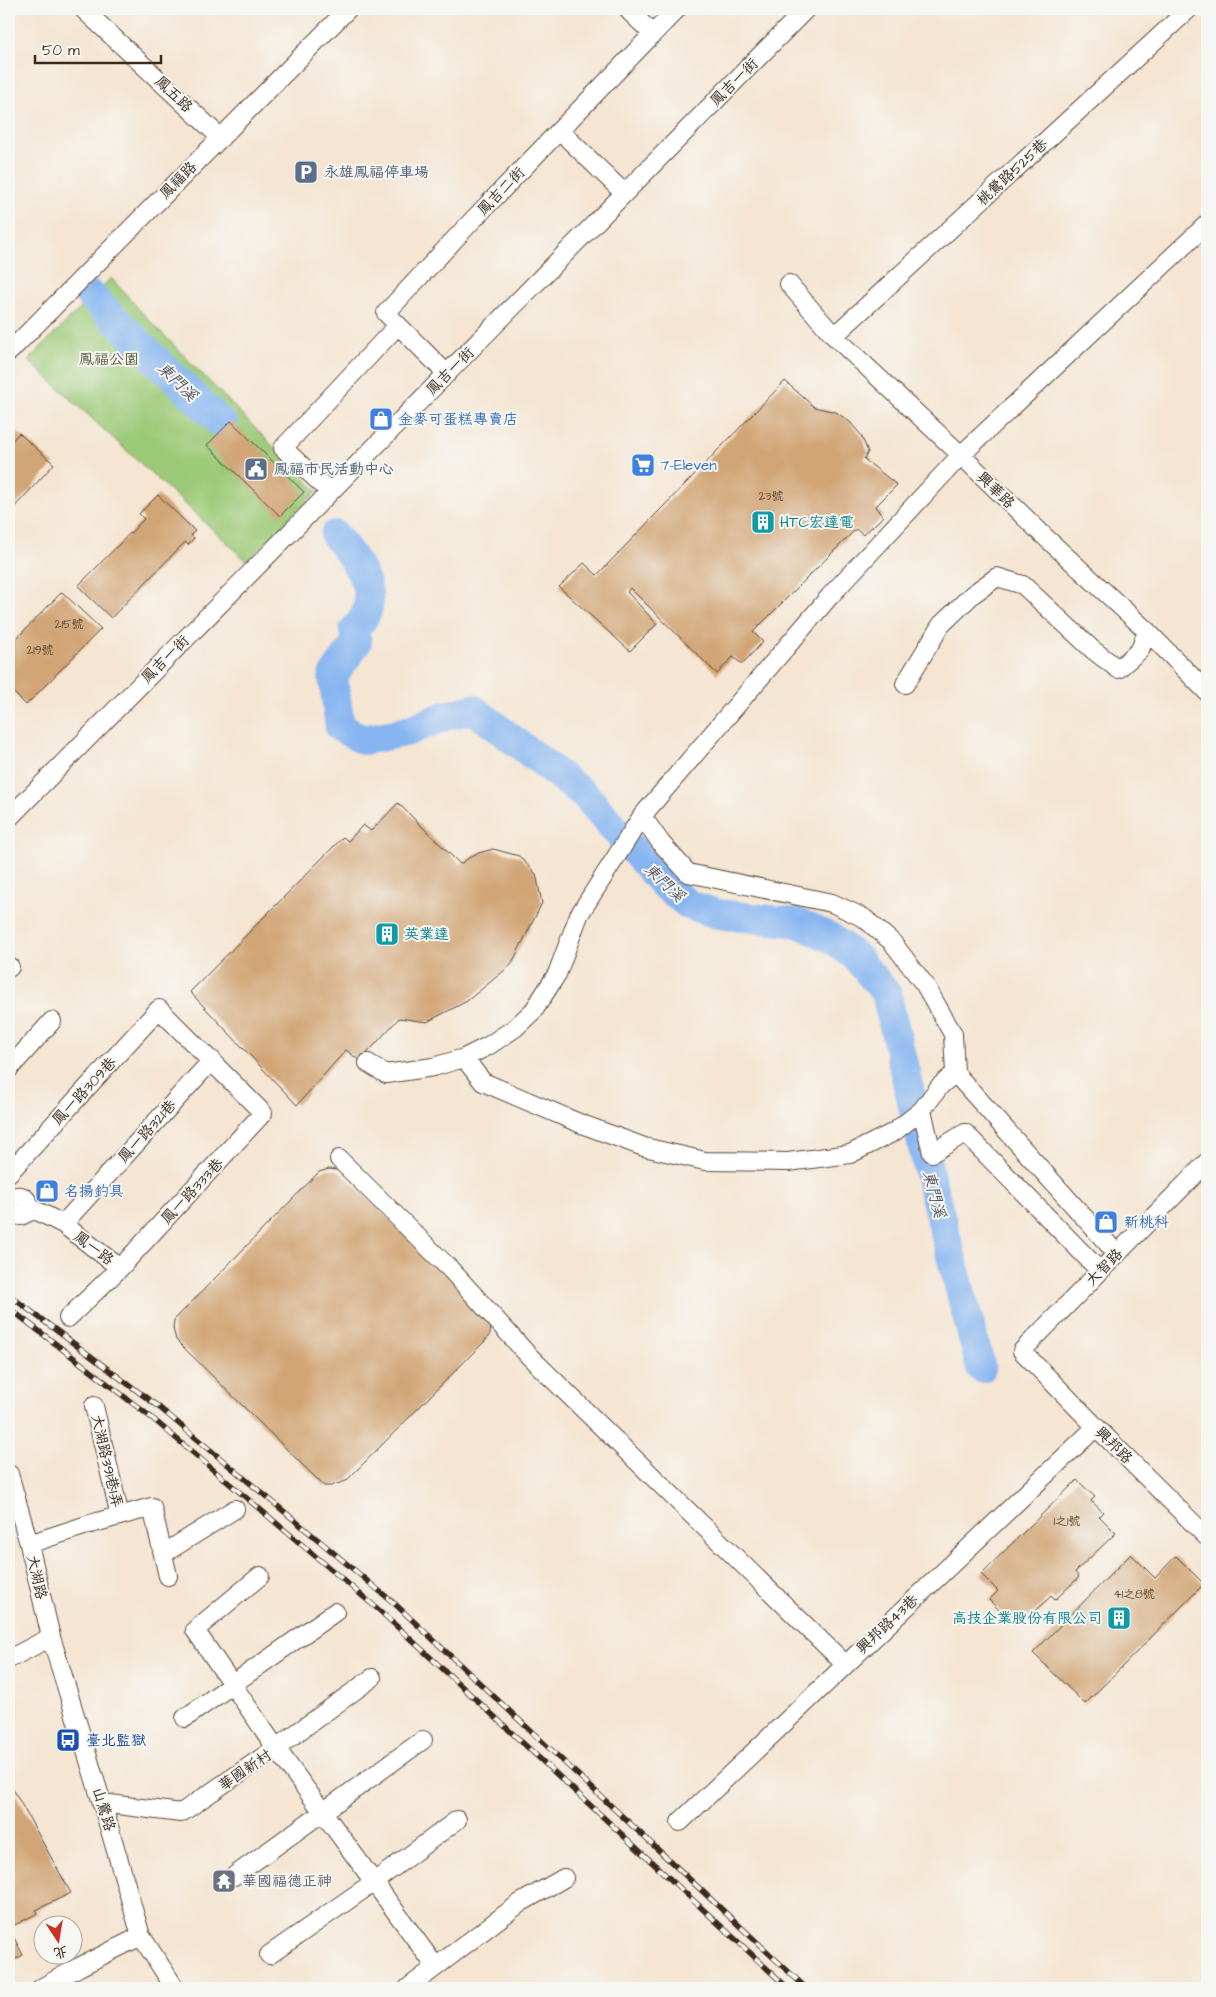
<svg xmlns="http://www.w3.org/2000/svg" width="1216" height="1997" font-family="'Architects Daughter','LXGW WenKai TC',sans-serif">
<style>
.green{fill:#9dca78;stroke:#6c7a4b}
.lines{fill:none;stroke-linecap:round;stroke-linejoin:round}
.river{stroke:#86b5f1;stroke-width:30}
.building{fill:#d1a576}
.minor-casing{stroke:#574639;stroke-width:20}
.minor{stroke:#fff;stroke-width:18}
.rail-casing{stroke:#3b2a1e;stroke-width:5.5}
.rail{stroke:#f6f6f2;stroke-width:4;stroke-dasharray:11;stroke-linecap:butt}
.labels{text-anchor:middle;stroke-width:4;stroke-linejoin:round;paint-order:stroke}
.number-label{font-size:12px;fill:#604934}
.street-label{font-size:15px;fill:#3b2a1e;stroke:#f6f6f2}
.service-label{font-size:15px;fill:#4e5e75;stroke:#f6f6f2;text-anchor:start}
.park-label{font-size:15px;fill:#585a39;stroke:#f6f6f2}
.shop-label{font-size:15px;fill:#366cbe;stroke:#f6f6f2;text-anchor:start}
.culture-label{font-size:15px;fill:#0d838f;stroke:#f6f6f2;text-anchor:start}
.transit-label{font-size:15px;fill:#164399;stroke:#f6f6f2;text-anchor:start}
.worship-label{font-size:15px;fill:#5b616d;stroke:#f6f6f2;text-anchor:start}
.water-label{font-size:16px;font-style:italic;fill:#52545d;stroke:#f6f6f2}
</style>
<rect width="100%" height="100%" fill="#f6f6f2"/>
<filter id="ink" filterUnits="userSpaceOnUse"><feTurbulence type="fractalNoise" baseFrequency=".02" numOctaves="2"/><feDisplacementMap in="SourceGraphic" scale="10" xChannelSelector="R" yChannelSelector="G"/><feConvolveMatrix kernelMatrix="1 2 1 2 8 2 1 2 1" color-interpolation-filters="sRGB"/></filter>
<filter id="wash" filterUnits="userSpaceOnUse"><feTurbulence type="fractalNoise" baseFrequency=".0096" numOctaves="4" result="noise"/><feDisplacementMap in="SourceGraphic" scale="20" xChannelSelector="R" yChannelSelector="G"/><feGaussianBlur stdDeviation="1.12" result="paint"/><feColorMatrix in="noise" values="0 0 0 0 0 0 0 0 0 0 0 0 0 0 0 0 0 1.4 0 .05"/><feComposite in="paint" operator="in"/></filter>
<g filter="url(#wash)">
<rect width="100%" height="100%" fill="#f5e5d2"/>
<path class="green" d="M111,278L148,319L317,491L247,561L28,360Z"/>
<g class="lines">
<path class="river" d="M90,295L223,425
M335,535C351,555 375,583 367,611C365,617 359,624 354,630L357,642L333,676L340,727L363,740L405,732L445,716L473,709L585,795L662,883L689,905L718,914L798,923L831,938L855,956L886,993L931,1181L981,1368"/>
</g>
<g id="blocks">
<path class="building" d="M785,381L814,407L836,412L850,422L861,435L868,452L864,459L897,485L875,507L884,516L863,535L856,529L753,632L763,642L742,664L733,657L717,674L630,588L627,592L657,624L630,651L559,587L584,563L597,575Z
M231,421L304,492L280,516L207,445Z
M19,433L54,464L9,513V444Z
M158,495L195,531L191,535L194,538L188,545L185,542L111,618L78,586L144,519L139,514Z
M62,592L101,629L26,705L9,688V646Z
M398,803L460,864L475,854L493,849L519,856L536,874L542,903L511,965L467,1001L427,1022L399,1018L360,1061L346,1050L297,1105L190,992L343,837L348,841L363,825L371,831Z
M329,1169L337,1170L345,1176L490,1318L491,1325L490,1334L485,1341L346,1481L331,1486H324L176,1340L173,1328L174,1320L319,1172Z
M1077,1480L1095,1497L1091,1501L1103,1512L1099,1516L1116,1533L1075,1572L1079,1577L1055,1600L1051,1596L1026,1620L1021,1614L1012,1623L989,1600L998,1591L981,1574Z
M1131,1554L1155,1578L1176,1556L1204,1584L1085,1704L1033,1653Z
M9,1782L71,1893L36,1910L38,1913L9,1928L23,1955L9,1963L12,1968L9,1969Z"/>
</g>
</g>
<g filter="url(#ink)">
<use href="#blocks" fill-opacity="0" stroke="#574639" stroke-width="1"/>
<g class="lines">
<g class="minor-casing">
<path id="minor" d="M83,9L221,138
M630,9V12L653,34
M560,131L624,193
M789,284L834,336L961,455L1043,535L1147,631L1207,692
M834,336L1189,9
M9,352L348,9
M447,374L386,313L467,226L677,9
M330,492L283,448L398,325
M905,684L941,625L973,594L997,577L1023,585L1093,650L1118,669L1140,650L1147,631
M642,816L661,843L688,873L832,903L864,918L892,942L925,985L953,1034L955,1073
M9,818L806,9
M9,968L10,967
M464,1058L483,1082L579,1123L644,1147L705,1161L788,1162L850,1154L894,1132L922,1110
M368,1063L386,1074L433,1067L464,1058L488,1046L515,1028L534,1010L557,974L579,915L642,816L830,596L961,455L1207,224
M9,1069L52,1021
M339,1159L451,1270L529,1356L845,1664
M1207,1162L1022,1351L1096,1427L1207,1537
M9,1173L159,1009L263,1113L120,1268
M9,1204L14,1197C21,1194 26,1197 29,1204L27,1213L21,1216L15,1215L9,1208
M29,1207L63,1224L120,1268L68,1318
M63,1224L212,1060
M1100,1271L965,1133L932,1153L922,1110L940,1086L955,1073L1117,1254
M94,1406L120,1516
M9,1474L29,1544L51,1637L102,1803L141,1936L175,1988
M29,1544L90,1524L152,1507L168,1576
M163,1554L235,1509
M260,1576L195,1630L276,1748L436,1967
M9,1659L51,1637
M185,1718L335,1612
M102,1803L181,1813L276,1748L372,1678
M680,1822L1096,1427
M234,1876L423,1740
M269,1955L374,1882L457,1820
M41,1988L79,1967L141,1936
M408,1988L520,1903L564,1878"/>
</g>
<use href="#minor" class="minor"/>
<g class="rail-casing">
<path id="rail" d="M9,1295L160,1408L395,1604L806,1988
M9,1308L152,1418L379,1610L788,1988"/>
</g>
<use href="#rail" class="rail"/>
</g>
</g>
<defs>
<g id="parking-square" transform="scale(1.25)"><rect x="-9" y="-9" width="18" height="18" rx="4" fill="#5c6f8a" stroke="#f6f6f2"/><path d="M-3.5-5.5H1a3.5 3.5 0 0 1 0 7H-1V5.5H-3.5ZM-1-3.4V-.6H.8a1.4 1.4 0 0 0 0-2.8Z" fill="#fff"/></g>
<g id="shop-square" transform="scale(1.25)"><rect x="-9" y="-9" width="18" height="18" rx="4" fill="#3f7fe0" stroke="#f6f6f2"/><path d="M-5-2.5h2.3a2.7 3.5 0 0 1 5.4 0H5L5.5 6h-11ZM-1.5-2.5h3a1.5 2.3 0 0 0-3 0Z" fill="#fff"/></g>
<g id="supermarket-square" transform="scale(1.25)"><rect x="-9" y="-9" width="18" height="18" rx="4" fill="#3f7fe0" stroke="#f6f6f2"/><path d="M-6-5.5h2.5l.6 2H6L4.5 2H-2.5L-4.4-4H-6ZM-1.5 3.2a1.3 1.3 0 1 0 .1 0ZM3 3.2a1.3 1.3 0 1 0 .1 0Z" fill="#fff"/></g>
<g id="civic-square" transform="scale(1.25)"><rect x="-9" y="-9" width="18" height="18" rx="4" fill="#5c6f8a" stroke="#f6f6f2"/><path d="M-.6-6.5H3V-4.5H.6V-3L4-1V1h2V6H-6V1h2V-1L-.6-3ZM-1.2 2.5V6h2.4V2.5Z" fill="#fff"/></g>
<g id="building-square" transform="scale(1.25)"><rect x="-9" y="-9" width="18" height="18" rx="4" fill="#0f9aa8" stroke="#f6f6f2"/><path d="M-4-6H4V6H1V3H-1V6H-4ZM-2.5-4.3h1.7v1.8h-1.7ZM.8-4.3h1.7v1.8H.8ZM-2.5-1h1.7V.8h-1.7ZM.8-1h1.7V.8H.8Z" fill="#fff"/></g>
<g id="bus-square" transform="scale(1.25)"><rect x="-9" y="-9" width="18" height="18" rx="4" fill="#1a4fb4" stroke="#f6f6f2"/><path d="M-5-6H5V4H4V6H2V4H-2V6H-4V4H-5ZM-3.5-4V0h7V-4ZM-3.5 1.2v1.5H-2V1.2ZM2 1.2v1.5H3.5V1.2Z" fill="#fff"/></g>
<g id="temple-square" transform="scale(1.25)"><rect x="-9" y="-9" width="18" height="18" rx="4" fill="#6b7280" stroke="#f6f6f2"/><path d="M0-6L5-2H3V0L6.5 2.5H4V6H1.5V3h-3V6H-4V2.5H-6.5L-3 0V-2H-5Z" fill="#fff"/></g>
</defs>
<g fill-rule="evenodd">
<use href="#parking-square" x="306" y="172"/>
<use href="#shop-square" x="381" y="419"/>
<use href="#supermarket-square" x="643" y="465"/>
<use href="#civic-square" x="256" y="469"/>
<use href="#building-square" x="763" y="522"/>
<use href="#building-square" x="387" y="934"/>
<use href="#shop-square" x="47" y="1191"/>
<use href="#shop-square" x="1106" y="1222"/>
<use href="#building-square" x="1119" y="1618"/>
<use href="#bus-square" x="68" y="1740"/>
<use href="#temple-square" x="224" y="1881"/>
</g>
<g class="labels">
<g class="number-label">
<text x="771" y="500">23號</text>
<text x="69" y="628">215號</text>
<text x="40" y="654">219號</text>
<text x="1067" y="1525">1之1號</text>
<text x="1134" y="1598">41之8號</text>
</g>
<g class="street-label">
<text transform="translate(734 82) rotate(-45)" y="5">鳳吉一街</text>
<text transform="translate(174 94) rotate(43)" y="5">鳳五路</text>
<text transform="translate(1012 172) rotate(-43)" y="5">桃鶯路525巷</text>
<text transform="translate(178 180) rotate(-45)" y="5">鳳福路</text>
<text transform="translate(501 191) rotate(-46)" y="5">鳳吉二街</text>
<text transform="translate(450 371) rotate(-45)" y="5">鳳吉一街</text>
<text transform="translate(996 490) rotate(44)" y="5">興華路</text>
<text transform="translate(165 659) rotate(-45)" y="5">鳳吉一街</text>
<text transform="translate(84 1091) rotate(-47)" y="5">鳳一路309巷</text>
<text transform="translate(147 1131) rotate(-48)" y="5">鳳一路321巷</text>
<text transform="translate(192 1191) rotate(-47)" y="5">鳳一路333巷</text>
<text transform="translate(94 1248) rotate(37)" y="5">鳳一路</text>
<text transform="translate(1104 1267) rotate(-45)" y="5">大智路</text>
<text transform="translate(1114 1445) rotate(45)" y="5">興邦路</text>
<text transform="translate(107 1461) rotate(77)" y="5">大湖路391巷1弄</text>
<text transform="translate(37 1577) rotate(77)" y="5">大湖路</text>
<text transform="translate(887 1624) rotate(-43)" y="5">興邦路43巷</text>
<text transform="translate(245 1770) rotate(-34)" y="5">華國新村</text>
<text transform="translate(104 1809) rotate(73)" y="5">山鶯路</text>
</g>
<g class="service-label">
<text x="324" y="177">永雄鳳福停車場</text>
<text x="274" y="474">鳳福市民活動中心</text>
</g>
<g class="park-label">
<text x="109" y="364">鳳福公園</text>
</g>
<g class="shop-label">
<text x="398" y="424">金麥可蛋糕專賣店</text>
<text x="660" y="470">7-Eleven</text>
<text x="64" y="1196">名揚釣具</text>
<text x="1124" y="1227">新桃科</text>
</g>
<g class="culture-label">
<text x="780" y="527">HTC宏達電</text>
<text x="404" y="939">英業達</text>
<text x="1102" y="1623" text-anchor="end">高技企業股份有限公司</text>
</g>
<g class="transit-label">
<text x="86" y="1745">臺北監獄</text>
</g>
<g class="worship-label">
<text x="242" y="1886">華國福德正神</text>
</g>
<g class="water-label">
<text transform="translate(178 381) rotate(44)" y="6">東門溪</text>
<text transform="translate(665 882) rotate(43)" y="6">東門溪</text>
<text transform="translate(935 1194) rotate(75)" y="6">東門溪</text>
</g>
</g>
<rect width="1216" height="1997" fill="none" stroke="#f6f6f2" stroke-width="30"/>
<g transform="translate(58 1940) rotate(168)"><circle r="24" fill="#f6f6f2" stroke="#aba49d"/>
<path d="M0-4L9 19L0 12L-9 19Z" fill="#c8321e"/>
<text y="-8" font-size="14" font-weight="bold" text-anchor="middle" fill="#3b2a1e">北</text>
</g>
<path d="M35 55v8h126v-8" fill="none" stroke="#3b2a1e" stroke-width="2.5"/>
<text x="42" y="55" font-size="15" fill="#3b2a1e" stroke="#f6f6f2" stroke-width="4" paint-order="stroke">50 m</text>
</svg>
